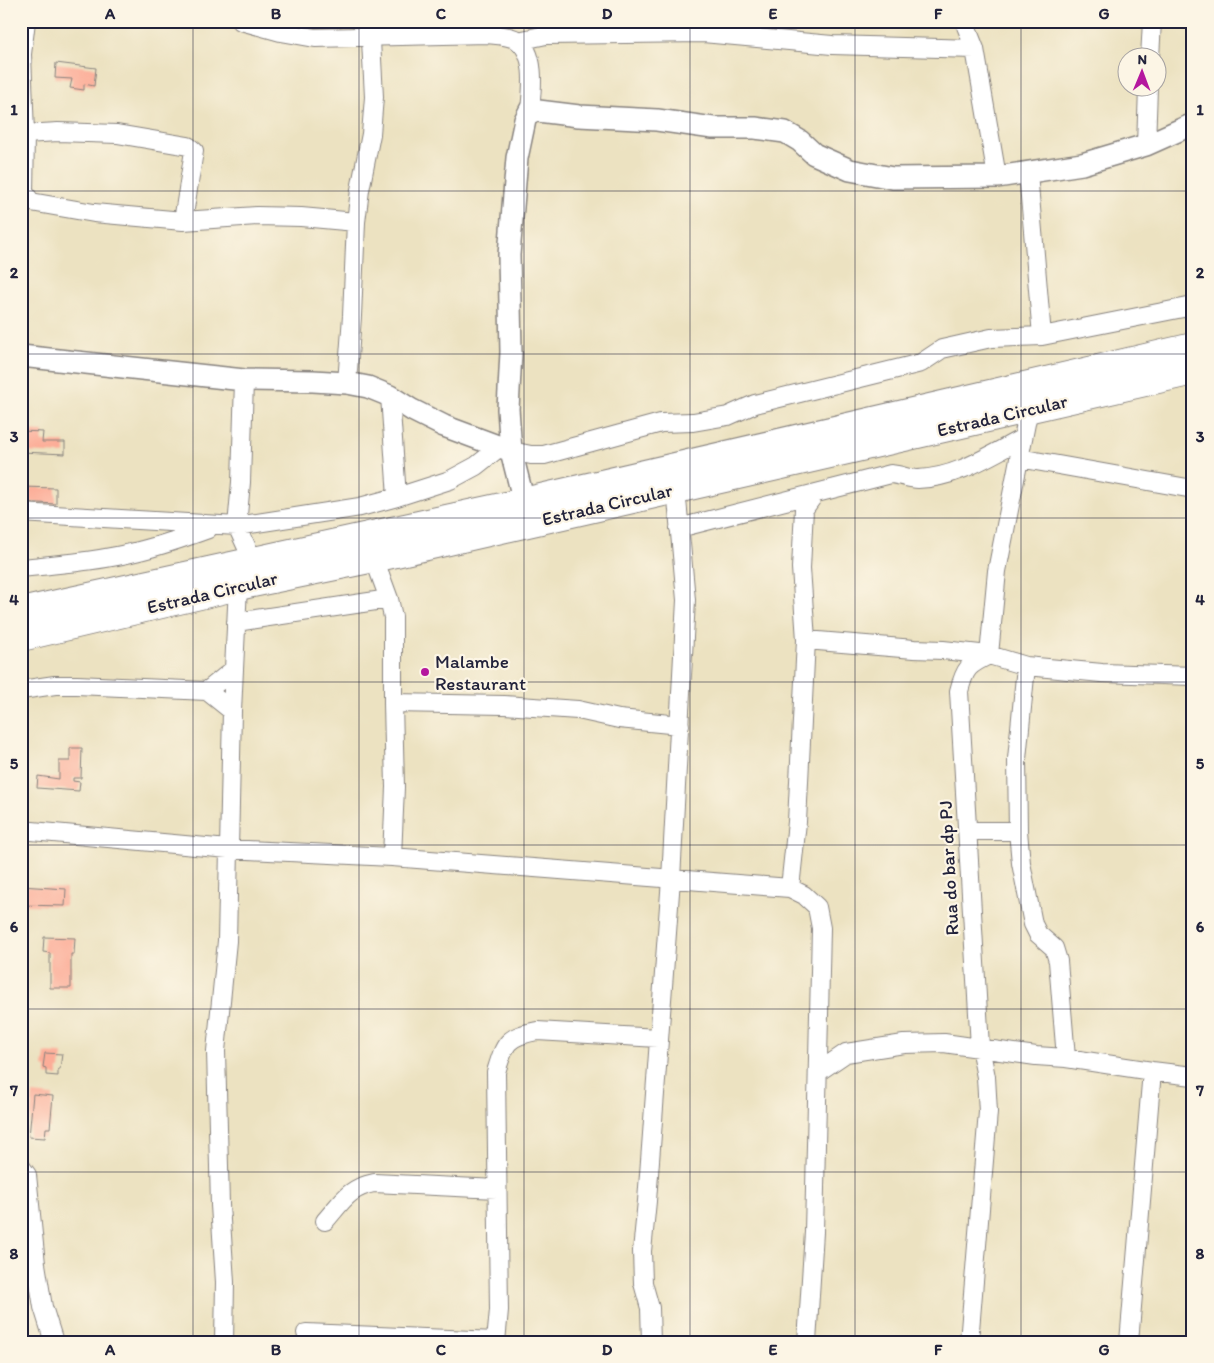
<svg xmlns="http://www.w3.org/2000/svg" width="1214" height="1363" font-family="Itim,sans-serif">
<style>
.building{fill:#fcad98}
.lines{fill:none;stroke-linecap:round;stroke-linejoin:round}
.minor-casing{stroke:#87827e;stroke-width:20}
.tertiary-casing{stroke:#87827e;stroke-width:24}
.primary-casing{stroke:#87827e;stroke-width:30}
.minor{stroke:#fff;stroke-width:18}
.tertiary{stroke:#fff;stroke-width:21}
.primary{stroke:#fff;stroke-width:28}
.grid{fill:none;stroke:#22223b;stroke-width:1;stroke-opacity:0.55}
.poi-dot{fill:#b5179e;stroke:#fcf5e5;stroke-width:2}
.labels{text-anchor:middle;stroke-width:4.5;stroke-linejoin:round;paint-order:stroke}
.street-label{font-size:19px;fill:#22223b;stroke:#fcf5e5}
.poi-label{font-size:19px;fill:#22223b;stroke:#fcf5e5;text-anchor:start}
.neatline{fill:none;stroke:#22223b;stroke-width:2}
.grid-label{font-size:16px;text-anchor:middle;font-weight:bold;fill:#22223b}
</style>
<rect width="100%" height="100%" fill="#fcf5e5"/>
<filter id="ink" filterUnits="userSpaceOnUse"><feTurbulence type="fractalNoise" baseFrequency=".02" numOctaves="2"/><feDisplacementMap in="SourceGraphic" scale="10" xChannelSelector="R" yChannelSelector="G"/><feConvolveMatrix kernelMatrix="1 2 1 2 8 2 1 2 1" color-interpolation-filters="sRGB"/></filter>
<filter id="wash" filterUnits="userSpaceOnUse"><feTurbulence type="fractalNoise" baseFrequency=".0096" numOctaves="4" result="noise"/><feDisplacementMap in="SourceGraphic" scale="20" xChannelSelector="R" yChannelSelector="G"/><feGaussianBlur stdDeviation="1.12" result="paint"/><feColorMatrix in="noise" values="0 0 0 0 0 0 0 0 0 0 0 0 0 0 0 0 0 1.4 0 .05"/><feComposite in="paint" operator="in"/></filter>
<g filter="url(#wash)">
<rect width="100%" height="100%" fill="#ece2c1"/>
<g id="blocks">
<path class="building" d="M56,63L96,68L94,86L84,84V90L70,88L72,79L55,78Z
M21,431L43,432L42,442H65V454L21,452Z
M21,487L56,488V504L21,502Z
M70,748H82L81,778H73V781L80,782L79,791L37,788L38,776L59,779V761H70Z
M21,886L66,889L65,906L21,905Z
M44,937L75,938L74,954H71V988H50V953L43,952Z
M45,1053L62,1054L60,1069H58V1076L46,1075V1068L43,1067Z
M33,1094L53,1096L50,1128H46L45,1138L29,1137Z"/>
</g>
</g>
<g filter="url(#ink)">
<use href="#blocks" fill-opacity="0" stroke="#87827e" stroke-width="1"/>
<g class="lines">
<g class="minor-casing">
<path id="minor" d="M26,21L22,54L25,134L24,192L31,202L94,213L183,221L257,216L301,217L356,222
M241,21L281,32L315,38L486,34C496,35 508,35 517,40C537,53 532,90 530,110
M964,21L975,49L997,177
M518,41L546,35L703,33L832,45L975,49
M1150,58L1152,21
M25,134L58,132L117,134L188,146L194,151L183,221
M1146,145L1148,88
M1028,173L1042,336
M244,380L241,482L237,526L253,561
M347,383L352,316L356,222L360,190L371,134L374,97L370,21
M390,396L397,497
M511,451L531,455H544L661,423L693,422L728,416L755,404L921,363L942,349L991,338L1042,336L1193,306
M1019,458L1193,489
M21,513L237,526L360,507L397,497L450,480L476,466L500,447
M679,528L891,474C901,475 910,479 918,479C956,478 990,455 1023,438
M374,558L389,599L393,617V703L395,787L392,857
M21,568C60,564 101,561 139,551C163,545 186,537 208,529
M236,622L389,599
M806,640L914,649L943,650L989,655L1026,666L1102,673L1193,676
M1026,666L1017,759L1018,831L1021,863L1033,924L1038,934L1054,948L1058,961L1066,1058
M21,690L55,685H77L207,691L232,711
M207,691L234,669
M393,703L504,705L578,710L619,719L680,725
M21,830L228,849L392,857L790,888L804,895L817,907L821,928L814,1232L807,1342
M967,831H1018
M790,888L797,822L806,640L801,568L804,509L814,495
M818,1072L846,1053L904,1044L944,1043L1036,1056L1066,1058L1152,1071L1193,1076
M21,1167L27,1175L36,1264L43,1307L54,1342
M325,1221C342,1202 348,1188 374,1183L497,1189
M306,1333L496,1341
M224,1342L225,1282L220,1205L216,1051L227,941L232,711L238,586
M496,1342L499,1310L496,1072C505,1043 506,1037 537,1031L658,1038
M651,1342L650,1308L643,1283L642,1251L647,1201L671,879L686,600L676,488
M969,1342L988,1112L986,1077L980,1047L959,691C965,668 968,665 989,655L997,571L1029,408
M1129,1342L1152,1071"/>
</g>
<g class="tertiary-casing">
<path id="tertiary" d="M21,356L244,380L313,381L347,383L368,387L390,396L412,410L444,426L511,451
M524,502L511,451L508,409L511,352L509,255L517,158L525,120L530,110L579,116L657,120L713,128H755L785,132L800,141L814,154L850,170L893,178L997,177L1082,164L1146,145L1193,124"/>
</g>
<g class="primary-casing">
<path id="primary" d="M21,612L524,502L1193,347
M21,637L238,586L374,558L1193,371"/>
</g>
<use href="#minor" class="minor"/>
<use href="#tertiary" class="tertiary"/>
<use href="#primary" class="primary"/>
</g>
</g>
<path class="grid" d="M193,21V1342M359,21V1342M524,21V1342M690,21V1342M855,21V1342M1021,21V1342M21,191H1193M21,354H1193M21,518H1193M21,682H1193M21,845H1193M21,1009H1193M21,1172H1193"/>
<circle class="poi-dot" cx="425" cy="672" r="5"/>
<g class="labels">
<g class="street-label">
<text transform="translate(1002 415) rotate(-13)" y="7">Estrada Circular</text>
<text transform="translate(607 504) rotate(-13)" y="7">Estrada Circular</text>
<text transform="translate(212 592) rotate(-13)" y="7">Estrada Circular</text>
<text transform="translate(948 868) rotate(-93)" y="7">Rua do bar dp PJ</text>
</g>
<g class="poi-label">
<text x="435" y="668">Malambe<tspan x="435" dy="22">Restaurant</tspan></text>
</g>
</g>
<rect width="1214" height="1363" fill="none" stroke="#fcf5e5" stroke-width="55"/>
<g transform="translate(1142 72) rotate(1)"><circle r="24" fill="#fcf5e5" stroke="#a5a1a1"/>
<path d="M0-4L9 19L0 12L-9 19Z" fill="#b5179e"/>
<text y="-8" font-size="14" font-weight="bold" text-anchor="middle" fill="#22223b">N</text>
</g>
<rect x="28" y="28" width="1158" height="1308" class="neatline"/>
<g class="grid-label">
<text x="110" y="19">A</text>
<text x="276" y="19">B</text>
<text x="441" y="19">C</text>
<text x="607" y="19">D</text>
<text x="773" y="19">E</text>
<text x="938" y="19">F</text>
<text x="1104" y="19">G</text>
<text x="14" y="115">1</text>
<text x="1200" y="115">1</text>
<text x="14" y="278">2</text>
<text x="1200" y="278">2</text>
<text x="14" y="442">3</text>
<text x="1200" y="442">3</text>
<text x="14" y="605">4</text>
<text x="1200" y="605">4</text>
<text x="14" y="769">5</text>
<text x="1200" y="769">5</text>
<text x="14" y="932">6</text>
<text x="1200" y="932">6</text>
<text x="14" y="1096">7</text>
<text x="1200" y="1096">7</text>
<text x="14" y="1259">8</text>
<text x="1200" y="1259">8</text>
<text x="110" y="1355">A</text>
<text x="276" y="1355">B</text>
<text x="441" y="1355">C</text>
<text x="607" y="1355">D</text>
<text x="773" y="1355">E</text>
<text x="938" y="1355">F</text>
<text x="1104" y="1355">G</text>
</g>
</svg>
